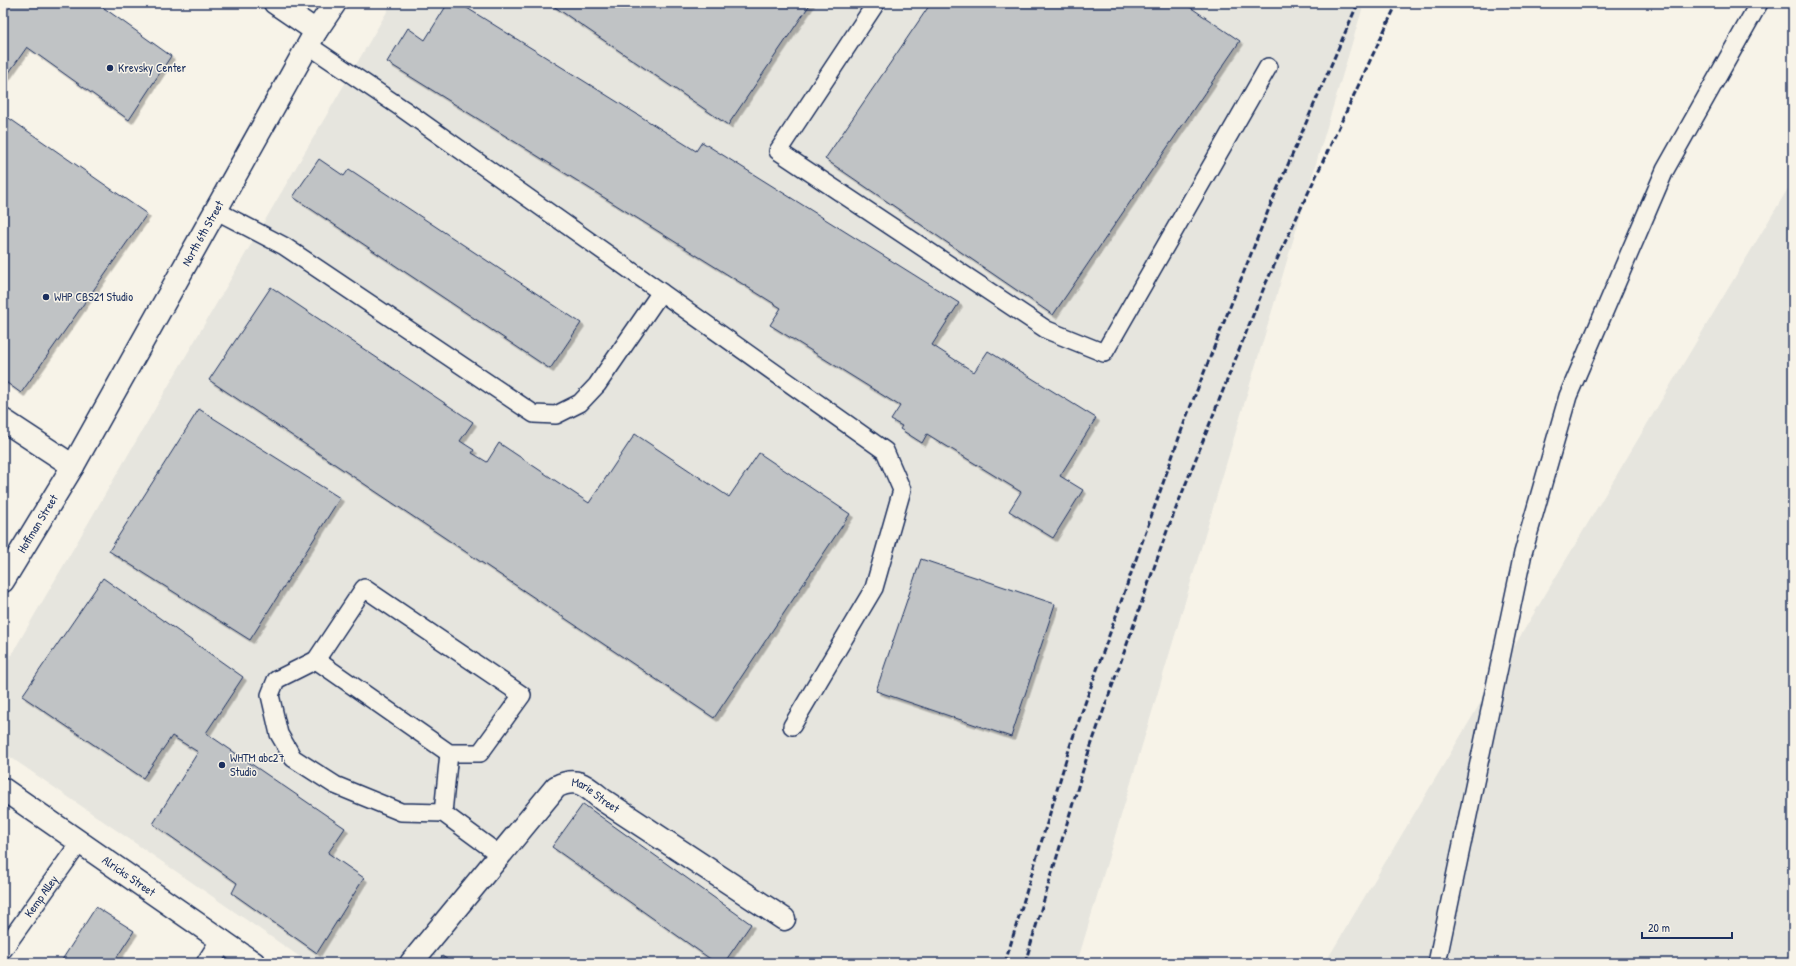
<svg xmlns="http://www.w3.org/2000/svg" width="1796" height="966" font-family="'Patrick Hand',sans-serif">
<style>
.built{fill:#e6e5de}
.building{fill:#c0c3c5;stroke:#1b2f5e;filter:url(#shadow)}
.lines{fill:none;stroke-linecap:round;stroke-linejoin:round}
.service-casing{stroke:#1b2f5e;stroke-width:20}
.minor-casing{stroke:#1b2f5e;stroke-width:25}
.tertiary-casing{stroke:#1b2f5e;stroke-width:25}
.service{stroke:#f7f3e8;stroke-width:17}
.minor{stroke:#f7f3e8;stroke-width:22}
.tertiary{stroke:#f7f3e8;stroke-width:22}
.rail{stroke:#1b2f5e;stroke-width:3;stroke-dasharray:6 3;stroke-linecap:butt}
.poi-dot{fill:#1b2f5e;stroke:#f7f3e8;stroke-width:1.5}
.labels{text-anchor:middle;stroke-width:3;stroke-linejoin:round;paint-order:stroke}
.poi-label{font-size:12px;fill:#1b2f5e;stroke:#f7f3e8;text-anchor:start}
.street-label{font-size:12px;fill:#1b2f5e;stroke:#f7f3e8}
</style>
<defs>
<filter id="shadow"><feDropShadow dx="3.5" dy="3.5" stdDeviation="0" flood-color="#0004"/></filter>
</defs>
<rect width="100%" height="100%" fill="#f7f3e8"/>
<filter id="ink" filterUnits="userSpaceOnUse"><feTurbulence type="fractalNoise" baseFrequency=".025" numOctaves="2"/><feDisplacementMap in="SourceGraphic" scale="8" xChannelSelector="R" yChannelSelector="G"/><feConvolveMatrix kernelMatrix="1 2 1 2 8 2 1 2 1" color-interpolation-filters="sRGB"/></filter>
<g filter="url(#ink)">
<path class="built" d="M392,3H1364L1077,963H309L3,752V669Z
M1793,180V963H1325Z"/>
<path class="building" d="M3,3H97L171,56L129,120L27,47L3,81Z
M448,3H459L696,151L702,142L959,303L932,345L974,372L988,351L1096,418L1060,476L1083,490L1053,538L1009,511L1021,492L927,434L922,443L900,429L902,426L891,420L900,406L770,325L781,308L387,62L408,28L425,40Z
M549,3H811L728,125Z
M931,3H1184L1240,41L1053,315L825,159Z
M3,114L147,214L21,393L3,380Z
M319,159L344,176L349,169L581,323L550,369L293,197Z
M271,287L473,422L460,441L474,450L472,453L487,462L499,443L589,503L635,434L729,497L759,453L850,514L714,718L209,380Z
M199,409L340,498L250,640L109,551Z
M921,559L1055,604L1011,737L876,691Z
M103,578L243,677L206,733L345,828L328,853L364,878L317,953L232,893L237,883L153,824L198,752L172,736L143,778L22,696Z
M583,804L751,924L724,963H716L552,847Z
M96,907L134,931L113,963H60Z
M442,956L453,963H438Z"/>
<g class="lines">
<g class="service-casing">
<g id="service">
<path d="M876,3L778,151L1047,330L1104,353L1268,67"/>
<path d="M308,45L403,109L885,451L902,490L874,588L792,726"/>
<path d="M215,210L284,246L534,414L556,415L580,403L597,385L661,292"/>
<path d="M364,588L522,695L480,753H449L316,660Z"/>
<path d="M316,660L276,680L270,695L279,734L293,758L335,785L401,812L443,813"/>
<path d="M449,753L443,813L500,855"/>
<path id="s1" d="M3,950L80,842"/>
<path d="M1437,963L1523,553L1568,396L1665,170L1759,3"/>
</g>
</g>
<g class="minor-casing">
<g id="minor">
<path d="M275,3L316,31"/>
<path d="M3,420L73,466"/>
<path id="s2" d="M3,789L254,963"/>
<path d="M208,963L222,941"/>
<path id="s3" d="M411,963L556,787C578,776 586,786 603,800L784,919"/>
</g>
</g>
<g class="tertiary-casing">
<g id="tertiary">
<path id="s4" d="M3,581L73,466L316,31L335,3"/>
</g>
</g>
<use href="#service" class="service"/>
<use href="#minor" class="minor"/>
<use href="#tertiary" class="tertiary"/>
<path class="rail" d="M1005,963L1071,743L1186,418L1270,206L1358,3
M1025,963L1086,760L1167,531L1265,285L1397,3"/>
</g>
</g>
<g class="poi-dot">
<circle cx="110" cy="68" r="4"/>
<circle cx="46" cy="297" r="4"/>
<circle cx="222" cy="765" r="4"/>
</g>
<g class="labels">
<g class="poi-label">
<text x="118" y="72">Krevsky Center</text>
<text x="54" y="301">WHP CBS21 Studio</text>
<text x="230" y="762">WHTM abc27<tspan x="230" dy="14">Studio</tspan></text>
</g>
<g class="street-label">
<text dy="4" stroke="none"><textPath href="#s4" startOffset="401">North 6th Street</textPath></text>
<text dy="4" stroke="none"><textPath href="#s4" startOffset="67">Hoffman Street</textPath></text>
<text dy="4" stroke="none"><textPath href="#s3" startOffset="272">Marie Street</textPath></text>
<text dy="4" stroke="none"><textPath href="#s2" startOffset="153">Alricks Street</textPath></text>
<text dy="4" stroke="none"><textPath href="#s1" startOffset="66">Kemp Alley</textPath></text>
</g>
</g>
<rect width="1796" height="966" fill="none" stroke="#f7f3e8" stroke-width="16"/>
<rect x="8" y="8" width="1780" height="950" fill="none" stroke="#1b2f5e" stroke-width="1.5" filter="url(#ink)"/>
<path d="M1642 932v6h90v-6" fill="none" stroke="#1b2f5e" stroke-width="2"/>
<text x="1648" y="932" font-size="12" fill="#1b2f5e" stroke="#f7f3e8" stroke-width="3" paint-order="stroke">20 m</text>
</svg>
